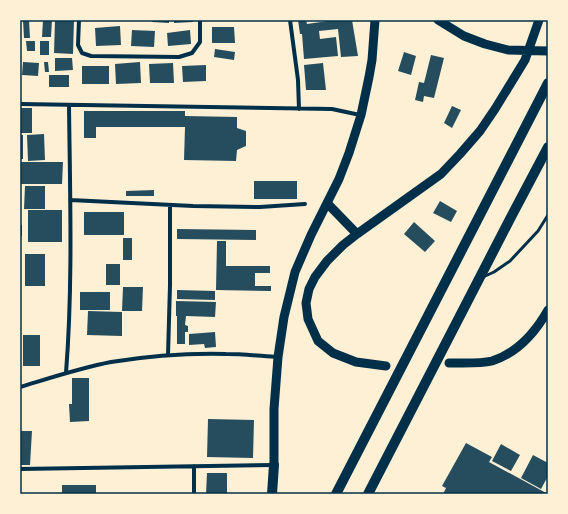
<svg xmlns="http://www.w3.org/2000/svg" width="568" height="514" font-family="Mulish,sans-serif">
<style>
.building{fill:#264d5e}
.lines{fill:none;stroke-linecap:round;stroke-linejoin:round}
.service{stroke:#003049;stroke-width:3}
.minor{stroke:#003049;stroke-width:4}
.primary{stroke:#003049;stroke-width:9}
.motorway{stroke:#003049;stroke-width:10}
.neatline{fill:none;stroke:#003049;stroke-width:1.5}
</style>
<rect width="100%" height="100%" fill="#fdf0d5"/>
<path class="building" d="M23,20H29L30,38H24Z
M43,20H52L51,37H42Z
M55,20H74L73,54L54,53Z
M152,20H169V23L152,22Z
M174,20H193V22L174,23Z
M298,20H306L307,24L335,20H352L358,56L341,57L338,29L319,31L320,39L336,37L338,56L304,59L302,34H300Z
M120,26L121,45L96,46L95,28Z
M212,27H234L235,43H212Z
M132,30L155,31L154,47L131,46Z
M190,30L191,44L168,46L167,33Z
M26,41H35V51H27Z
M40,41H49V55H40Z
M215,49L235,52L234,60L214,57Z
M404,52L416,56L411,75L398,71Z
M431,55L444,58L434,98L424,96L423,102L415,100L419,82L424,83Z
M55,58H72L73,70L55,71Z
M23,62L39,63L38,76L22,75Z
M44,62H48L49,72H45Z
M140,62L141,83L116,84L115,64Z
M173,63L174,83H150L149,64Z
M323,63L326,90H306L304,65Z
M206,65V81L183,82L182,66Z
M82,66H109V84H82Z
M49,75H69V87H49Z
M452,106L461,110L452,128L444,123Z
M20,108H32V133H20Z
M84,111H185V116L237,117V128L246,131V146L237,150L236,161L184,160L185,127H96V138H84Z
M44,134L45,160L28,161L27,135Z
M20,135H23V159H20Z
M21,162H63L62,184H21Z
M254,181H297V199H254Z
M25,186H45V209H24Z
M154,190V196H126V191Z
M440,201L457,211L451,222L433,213Z
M28,210H62V242H28Z
M84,212H124V235H84Z
M414,222L435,241L425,252L404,234Z
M20,225H22V236H20Z
M177,229L256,230V240L177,239Z
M123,238H132V260H123Z
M217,241H226V266H270V273H255V286H271V291L216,290Z
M25,254H45V286H25Z
M106,264H120V285H106Z
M123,287H143L142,311H122Z
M177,290L215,291V300L177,299Z
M80,292H110V310H80Z
M176,301L216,302L215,317L186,316L185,325L188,326V332H185V344H177V316H176Z
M88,311L122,312V336L87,335Z
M215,332L216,347L205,348L204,344L189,345V334Z
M23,335H40V366H23Z
M72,378H89V421L70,422L69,404H72Z
M208,419L254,420L253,458L207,457Z
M20,431H32L30,465H20Z
M466,443L492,457L489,462L548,494H443L446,488L442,486Z
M501,444L520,455L511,471L492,461Z
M533,455L548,463V476L541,489L521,478Z
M207,473H227V494H206Z
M62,485H96V494H62Z"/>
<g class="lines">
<path class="service" d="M483,277L494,272L510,261L538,231L548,215"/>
<path class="minor" d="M79,20L78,45L82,53L91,56L179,57L192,53L200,42V20
M290,20L298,80L299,109
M20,104L332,109L360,115
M70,200L193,206L260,207L305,204
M168,355L170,285V205
M66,373C73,284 70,194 69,105
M20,387C50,378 80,368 111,362C149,356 188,353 226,354C244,354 261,356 278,357
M194,466V494
M20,469L274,465"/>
<path class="primary" d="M438,20L464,36L485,44L508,50L548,51
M327,203L357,234
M449,363C461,363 480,364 492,361C517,353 535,333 548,310
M386,366L356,362L333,353L318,341L308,319L306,303L309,289L315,277L327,261L343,245L357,234L441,174L460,154L480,131L495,109L525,60L539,20
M274,465V409L278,357L284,317L295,272L311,235L339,179L349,153L361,115L369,77L372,60L375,20"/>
<path class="motorway" d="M272,494L274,465
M336,494L548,83
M368,494L511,217L548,147"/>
</g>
<rect width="568" height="514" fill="none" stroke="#fdf0d5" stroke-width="42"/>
<rect x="21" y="21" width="526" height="472" class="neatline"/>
</svg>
